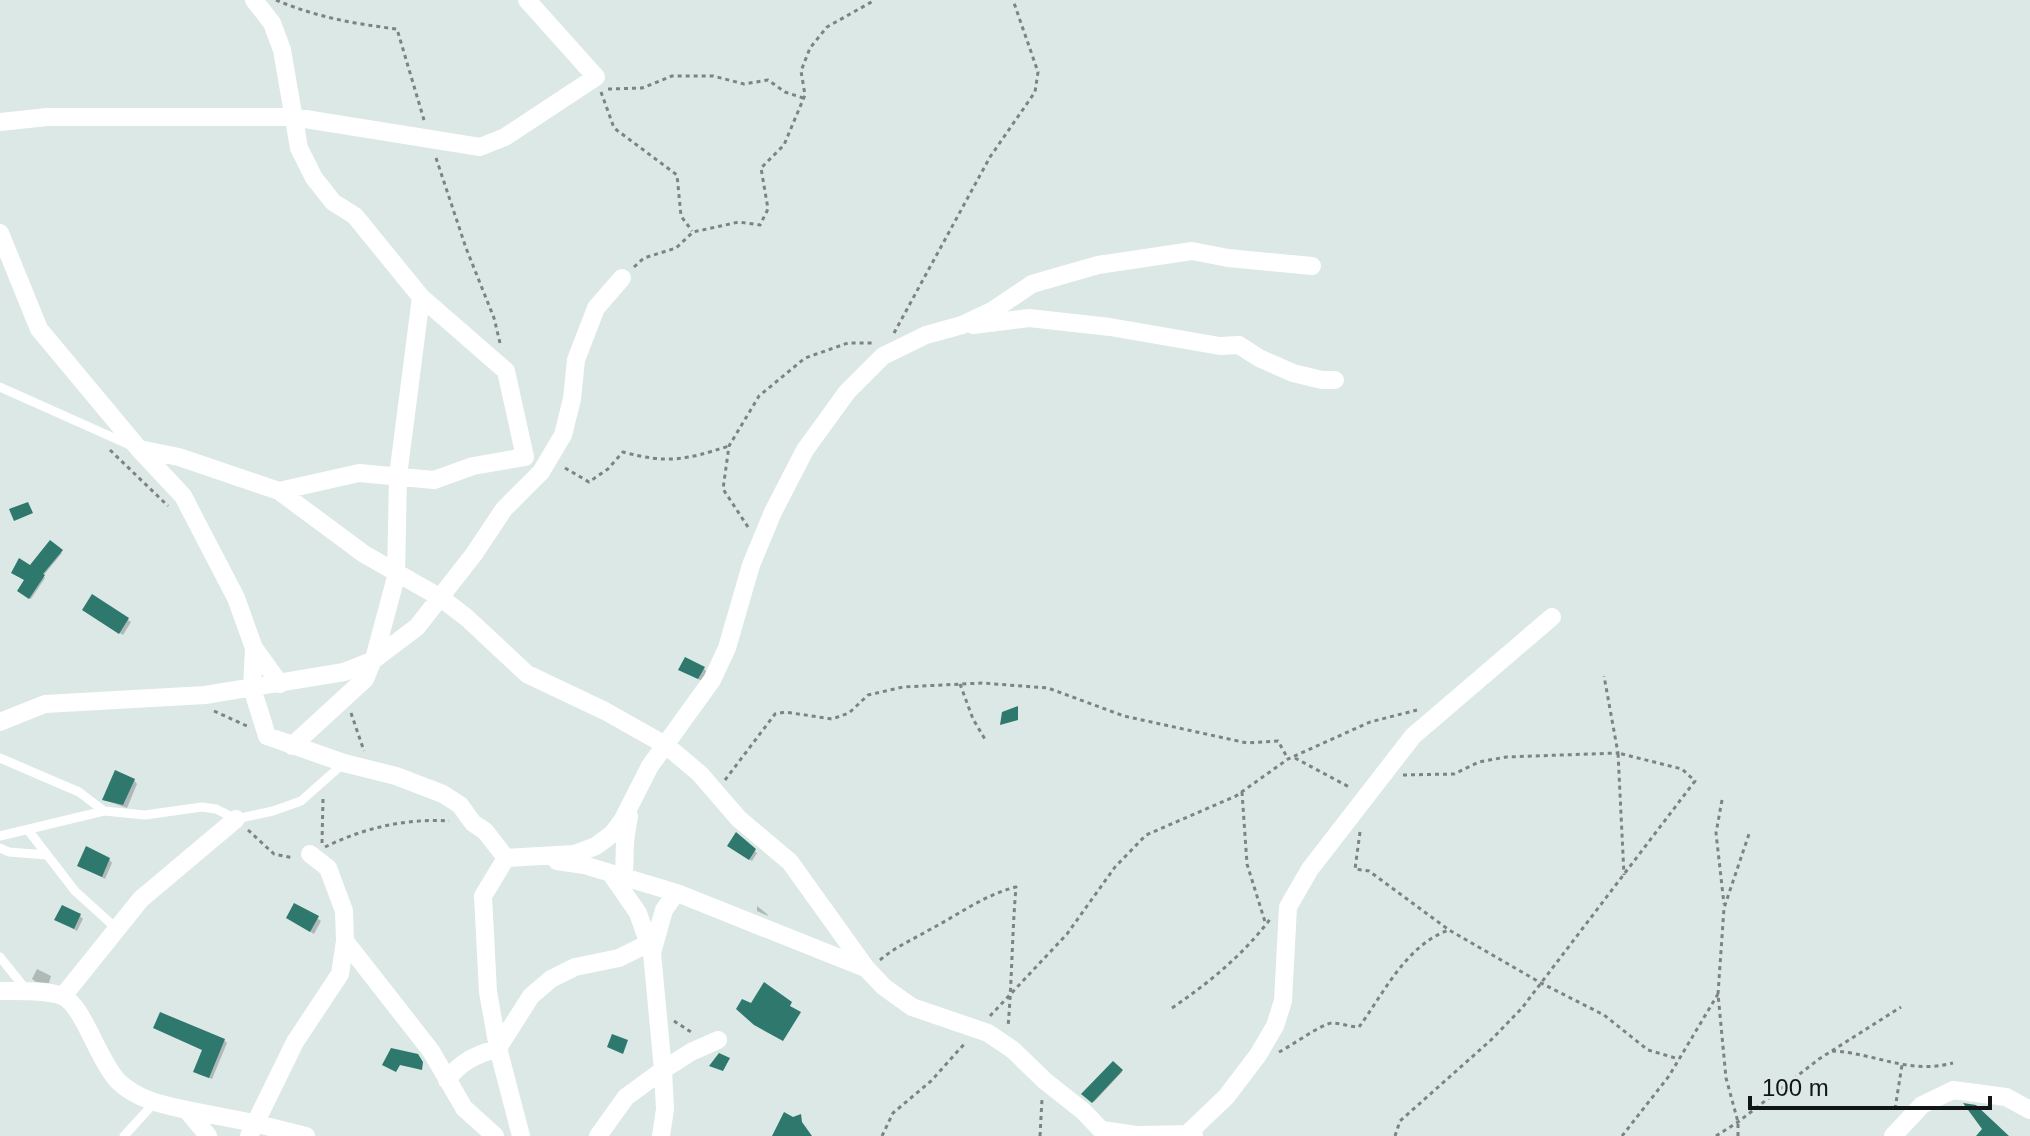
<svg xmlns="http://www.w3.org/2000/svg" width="2030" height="1136" font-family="Helvetica,sans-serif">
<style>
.shadow{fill:#0003}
.building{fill:#2e786d}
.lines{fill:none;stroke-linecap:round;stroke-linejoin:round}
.path{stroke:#7c8483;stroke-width:3;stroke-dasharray:4 4;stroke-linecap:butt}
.lane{stroke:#fff;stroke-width:9}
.street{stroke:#fff;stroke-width:18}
</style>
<rect width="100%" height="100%" fill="#dbe8e5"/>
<path class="shadow" d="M50,543L62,553L43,576L45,578L31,599L20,590L31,567Z
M93,597L131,622L123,635L88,612Z
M704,669L707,672L702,681L681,670Z
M134,780L137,784L127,808L104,800Z
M737,835L757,853L752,861L732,848Z
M109,859L112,863L105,879L79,865Z
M757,906L767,914L768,916L757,911Z
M80,916L83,919L77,931L57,919Z
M288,918H317L321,921L314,934Z
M37,969L51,976L49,983L36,982L32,979Z
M155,1028L224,1040L227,1043L212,1079L198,1074L203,1050Z
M1113,1064L1122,1072L1094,1102L1084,1094Z"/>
<path class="building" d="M28,502L33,513L14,521L9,509Z
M50,540L63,550L43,574L45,575L29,599L17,591L24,580L11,573L19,558L30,565Z
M92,594L129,618L119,634L82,610Z
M685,657L705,667L698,679L678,670Z
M1018,706V720L1000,725L1002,712Z
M115,770L135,779L123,805L102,800Z
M736,832L756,849L749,860L727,846Z
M86,846L110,858L102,877L77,866Z
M294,903L319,916L310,932L286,918Z
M62,905L81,914L74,929L54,920Z
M764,982L792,1002L790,1006L801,1012L783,1041L754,1025L736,1009L742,999L751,1003Z
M160,1012L225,1039L209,1078L193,1072L202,1050L153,1028Z
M612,1034L628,1040L623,1054L607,1047Z
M391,1048L418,1054L423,1062L422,1070L400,1065L396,1072L382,1065Z
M719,1053L730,1058L723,1071L709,1066Z
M1113,1061L1123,1070L1092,1103L1081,1094Z
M1963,1103L1976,1105L2009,1136H1976L1982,1129Z
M784,1112L793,1117L801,1114L802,1122L812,1136H772Z"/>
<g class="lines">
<path class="path" d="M276,0C316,17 355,24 397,29L424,120
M608,89L642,88L672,76H713L744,84L768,80L785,92L803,98
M601,92L614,128L677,175L681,216L692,231
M436,158L466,248L494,318L500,343
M634,267L644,258L676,248L693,232L739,222L760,225L768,209L761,168L784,145L805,95L801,71L810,48L827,27L875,0
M894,333L990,157L1035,92L1038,72L1013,0
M110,450L168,506
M565,468L589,482L608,469L623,452C668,464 685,460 729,446
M748,527L723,489L729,446L759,396L805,358L848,343H872
M960,684L973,719L986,741
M214,711L247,726
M351,713L364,751
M1295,758L1351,788
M1403,775L1454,774L1479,762L1506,757L1618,753L1604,676
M725,780L775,714L785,712L832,719L849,713L868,695L903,687L982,683L1048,688L1124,716L1247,743L1278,741L1288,759
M1242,792L1247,864L1266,925
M1722,800L1716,833L1724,904
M248,830L274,854L294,858
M1360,832L1355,869L1369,871L1449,930L1541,983L1604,1015L1648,1050L1679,1059
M322,843L323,799
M325,847C363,828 407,818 449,821
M880,960C895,947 912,940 929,930C958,915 984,895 1016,887C1012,934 1012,980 1008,1027
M1172,1008C1210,982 1243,955 1271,918
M990,1016L1067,934L1115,867L1146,835L1236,796L1288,759L1370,722L1417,710
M674,1021L691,1032
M1832,1051C1876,1053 1908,1075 1953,1063
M1279,1052C1293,1045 1321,1024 1332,1023C1341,1023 1350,1027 1359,1027C1384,993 1406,945 1449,930
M1895,1109L1902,1065
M882,1136L893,1113L931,1081L966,1042
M1040,1136L1042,1099
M1395,1136L1400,1121L1491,1040L1522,1008L1695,781L1682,769L1618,753L1624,875
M1622,1136L1669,1076L1718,994
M1716,1136L1738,1122L1819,1059L1901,1007
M1738,1136V1122L1726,1078L1718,994L1724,908L1749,834"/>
<path class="lane" d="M0,387L132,446
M0,758L79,792L104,811
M28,830L75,891L117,929
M0,836L104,811L145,815L202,807L216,809L236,819L273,811L301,801L344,763
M0,848L9,852L47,855
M0,957L28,992
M124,1136L154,1103"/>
<path class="street" d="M0,122L47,117H293L480,147L505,137L596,77L527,0
M0,233L39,329L139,449L183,496L236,598L254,648L280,684
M973,325L1029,318L1110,327L1220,346L1239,345L1259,358L1293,373L1322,380H1335
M139,449L179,457L279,491L359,473L434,480L473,466L525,457L506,371L421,297L355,216L333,202L314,178L299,148L282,50L272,23L254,0
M279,491L364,554L441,598L467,618L527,674L605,711L667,746L700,774L739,819L790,862L866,968L884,987L912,1007L988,1033L1013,1050L1045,1081L1083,1111L1107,1136
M254,648L252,688L267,736L344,763L396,776L443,794L460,805L473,823L485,831L506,858L575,854L596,846L612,834L622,821L650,766L712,680L727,648L751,565L773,512L805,450L847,392L883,356L926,335L962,325L992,311L1032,284L1098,265L1192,251L1228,258L1312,266
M0,722L45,704L205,695L344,672L372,661L417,627L474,554L504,509L541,472L563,435L572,399L576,360L596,308L622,278
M292,746L365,679L375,655L396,577L398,476L421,297
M506,858L483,896L488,992L498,1048L521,1136
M557,861L584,865L677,893L865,968
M624,879L625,841L629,816
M345,941L431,1051L464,1108L495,1136
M652,953L664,910L676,893
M0,991C17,991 47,990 62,996C83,1004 99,1063 119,1082C138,1100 164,1105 187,1110L208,1136
M63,996L141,899L236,819
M447,1080C461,1061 476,1055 498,1048L531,996L551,979L575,967L619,958L649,943
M187,1110L254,1123L306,1136
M1102,1130L1136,1135L1194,1134
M249,1136L295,1042L340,974L345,941L344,911L328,868L310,854
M598,1136L626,1097L663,1070L652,953L638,913L611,874
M661,1136L665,1109L663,1070L691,1052L718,1040
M1185,1136L1226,1097L1258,1055L1275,1026L1283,1001L1288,907L1310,869L1413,736L1552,617
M1893,1136L1922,1105L1953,1090L2006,1097L2030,1110"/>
</g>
<path d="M1750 1096v12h240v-12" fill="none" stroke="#111515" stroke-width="4"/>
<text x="1762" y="1096" font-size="24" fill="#111515" stroke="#dbe8e5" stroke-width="6" paint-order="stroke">100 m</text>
</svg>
